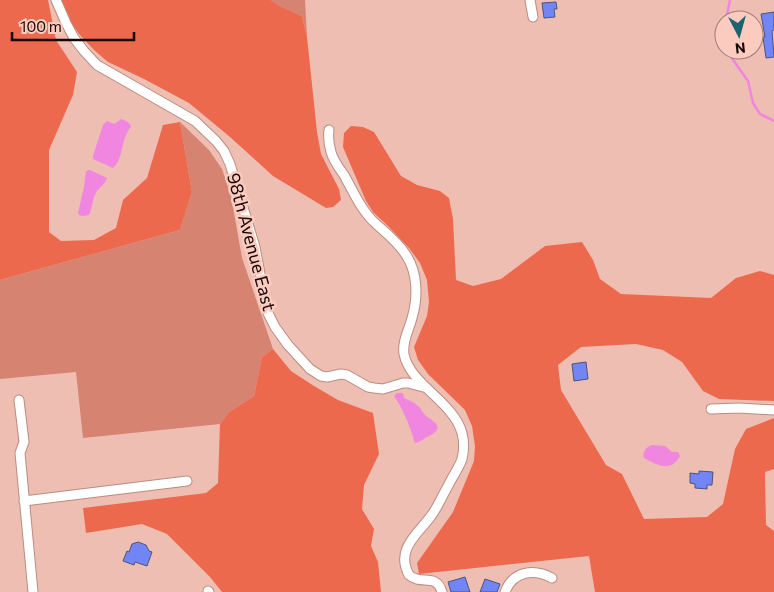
<svg xmlns="http://www.w3.org/2000/svg" width="774" height="592" font-family="Commissioner,sans-serif">
<style>
.green{fill:#d68371}
.forest{fill:#ec694e}
.water{fill:#f086df}
.lines{fill:none;stroke-linecap:round;stroke-linejoin:round}
.stream{stroke:#f086df;stroke-width:2.5}
.building{fill:#7185f5;stroke:#4c5478}
.minor-casing{stroke:#ba8c81;stroke-width:11}
.minor{stroke:#fff;stroke-width:9}
.labels{text-anchor:middle;stroke-width:5;stroke-linejoin:round;paint-order:stroke}
.street-label{font-size:18px;fill:#160704;stroke:#fccbbf}
</style>
<rect width="100%" height="100%" fill="#efbeb3"/>
<path class="green" d="M271,0H305L307,37L302,16L278,5Z
M180,122L209,150L222,169L231,196L242,258L273,349L262,357L254,396L229,412L220,424L83,438L76,372L0,379V280L180,230L192,192Z"/>
<path class="forest" d="M0,0H48L56,40L77,72L73,95L49,150V232L61,241L94,240L116,228L123,200L147,178L163,125L180,122L192,192L180,230L0,280Z
M61,0H271L278,5L302,16L307,37L317,132L321,154L339,189L341,200L333,207L326,208L273,176L230,137L189,103L144,79L108,62L94,50L79,34L70,21Z
M351,126L363,127L374,132L401,176L417,185L440,191L449,198L453,219L456,280L473,286L501,279L545,246L582,242L593,260L600,279L621,294L711,298L736,278L760,271L774,275V401L719,399L703,391L682,362L663,350L636,344L581,347L558,365L561,390L606,465L622,474L644,519L707,517L723,504L735,449L746,429L774,418V469L765,472L766,525L774,531V592H595L589,556L419,574L417,563L453,512L474,461L475,446L472,426L465,410L428,374L418,360L414,347L427,316L429,302L427,280L420,263L409,248L388,226L373,212L366,201L343,147L344,133Z
M273,349L291,371L314,386L338,400L373,413L379,454L364,485L362,509L374,529L371,546L378,562L381,592H222L210,577L167,534L142,524L86,533L83,508L206,493L218,483L220,424L229,412L254,396L262,357Z"/>
<path class="water" d="M121,119C125,120 129,122 131,126C128,131 125,136 124,141C121,150 121,161 113,168L93,159V156L103,125L107,121C115,125 115,124 121,119Z
M90,170L107,178C105,184 101,186 97,191C92,198 93,207 89,215L82,216L79,215L78,213L84,187L86,171Z
M397,393H403L404,398C408,400 414,402 418,406C421,408 422,412 425,415C434,422 446,427 429,436C424,438 421,442 415,443C413,439 413,435 411,431C407,419 401,406 394,396Z
M652,445L665,446L672,452H678L680,456C671,473 657,465 644,458C642,452 646,447 652,445Z"/>
<g class="lines">
<path class="stream" d="M726,20L730,0
M730,50L731,57L748,81L753,103L760,114L774,121"/>
</g>
<path class="building" d="M556,2L557,9H554L555,17L544,18L542,3Z
M774,12V30L772,31L774,57L766,58L763,37H765L761,14Z
M586,362L588,379L574,381L572,364Z
M699,471L713,472L712,485H707V489L695,488V484L690,483V473L699,474Z
M138,542L146,545L149,551L152,552L147,566L135,562L134,565L123,561L127,551L129,552L132,544Z
M465,577L470,592H451L448,582Z
M485,579L500,584L497,592H480Z"/>
<g class="lines">
<g class="minor-casing">
<path id="minor" d="M56,0L66,23L74,38L84,51L97,65L195,121L216,141L224,151L230,164L255,247L267,311L275,327L288,345L310,369L321,376L327,377L341,374L347,375L368,387L374,388L383,389L403,383H408L427,388
M530,0L533,17
M329,130C328,137 329,145 331,152C333,160 339,168 344,175C353,191 361,210 375,223C386,233 398,242 406,255C418,273 418,298 412,318C409,330 402,341 404,354C410,385 453,401 462,433C464,441 464,451 462,459C459,468 452,477 448,486C442,496 438,507 431,516C418,534 395,549 409,575C421,586 436,572 442,592
M19,400L24,442L20,453L33,592
M711,409L739,408L774,410
M24,501L187,481
M208,591L209,592
M505,592C513,571 534,568 552,578"/>
</g>
<use href="#minor" class="minor"/>
</g>
<g class="labels">
<g class="street-label">
<text transform="translate(251 242) rotate(75)" y="6">98th Avenue East</text>
</g>
</g>
<g transform="translate(739 35) rotate(174)"><circle r="24" fill="#fccbbf" stroke="#a07d74"/>
<path d="M0-4L9 19L0 12L-9 19Z" fill="#1a6371"/>
<text y="-8" font-size="14" font-weight="bold" text-anchor="middle" fill="#160704">N</text>
</g>
<path d="M12 32v8h122v-8" fill="none" stroke="#160704" stroke-width="2.5"/>
<text x="20" y="32" font-size="15" fill="#160704" stroke="#fccbbf" stroke-width="4" paint-order="stroke">100 m</text>
</svg>
